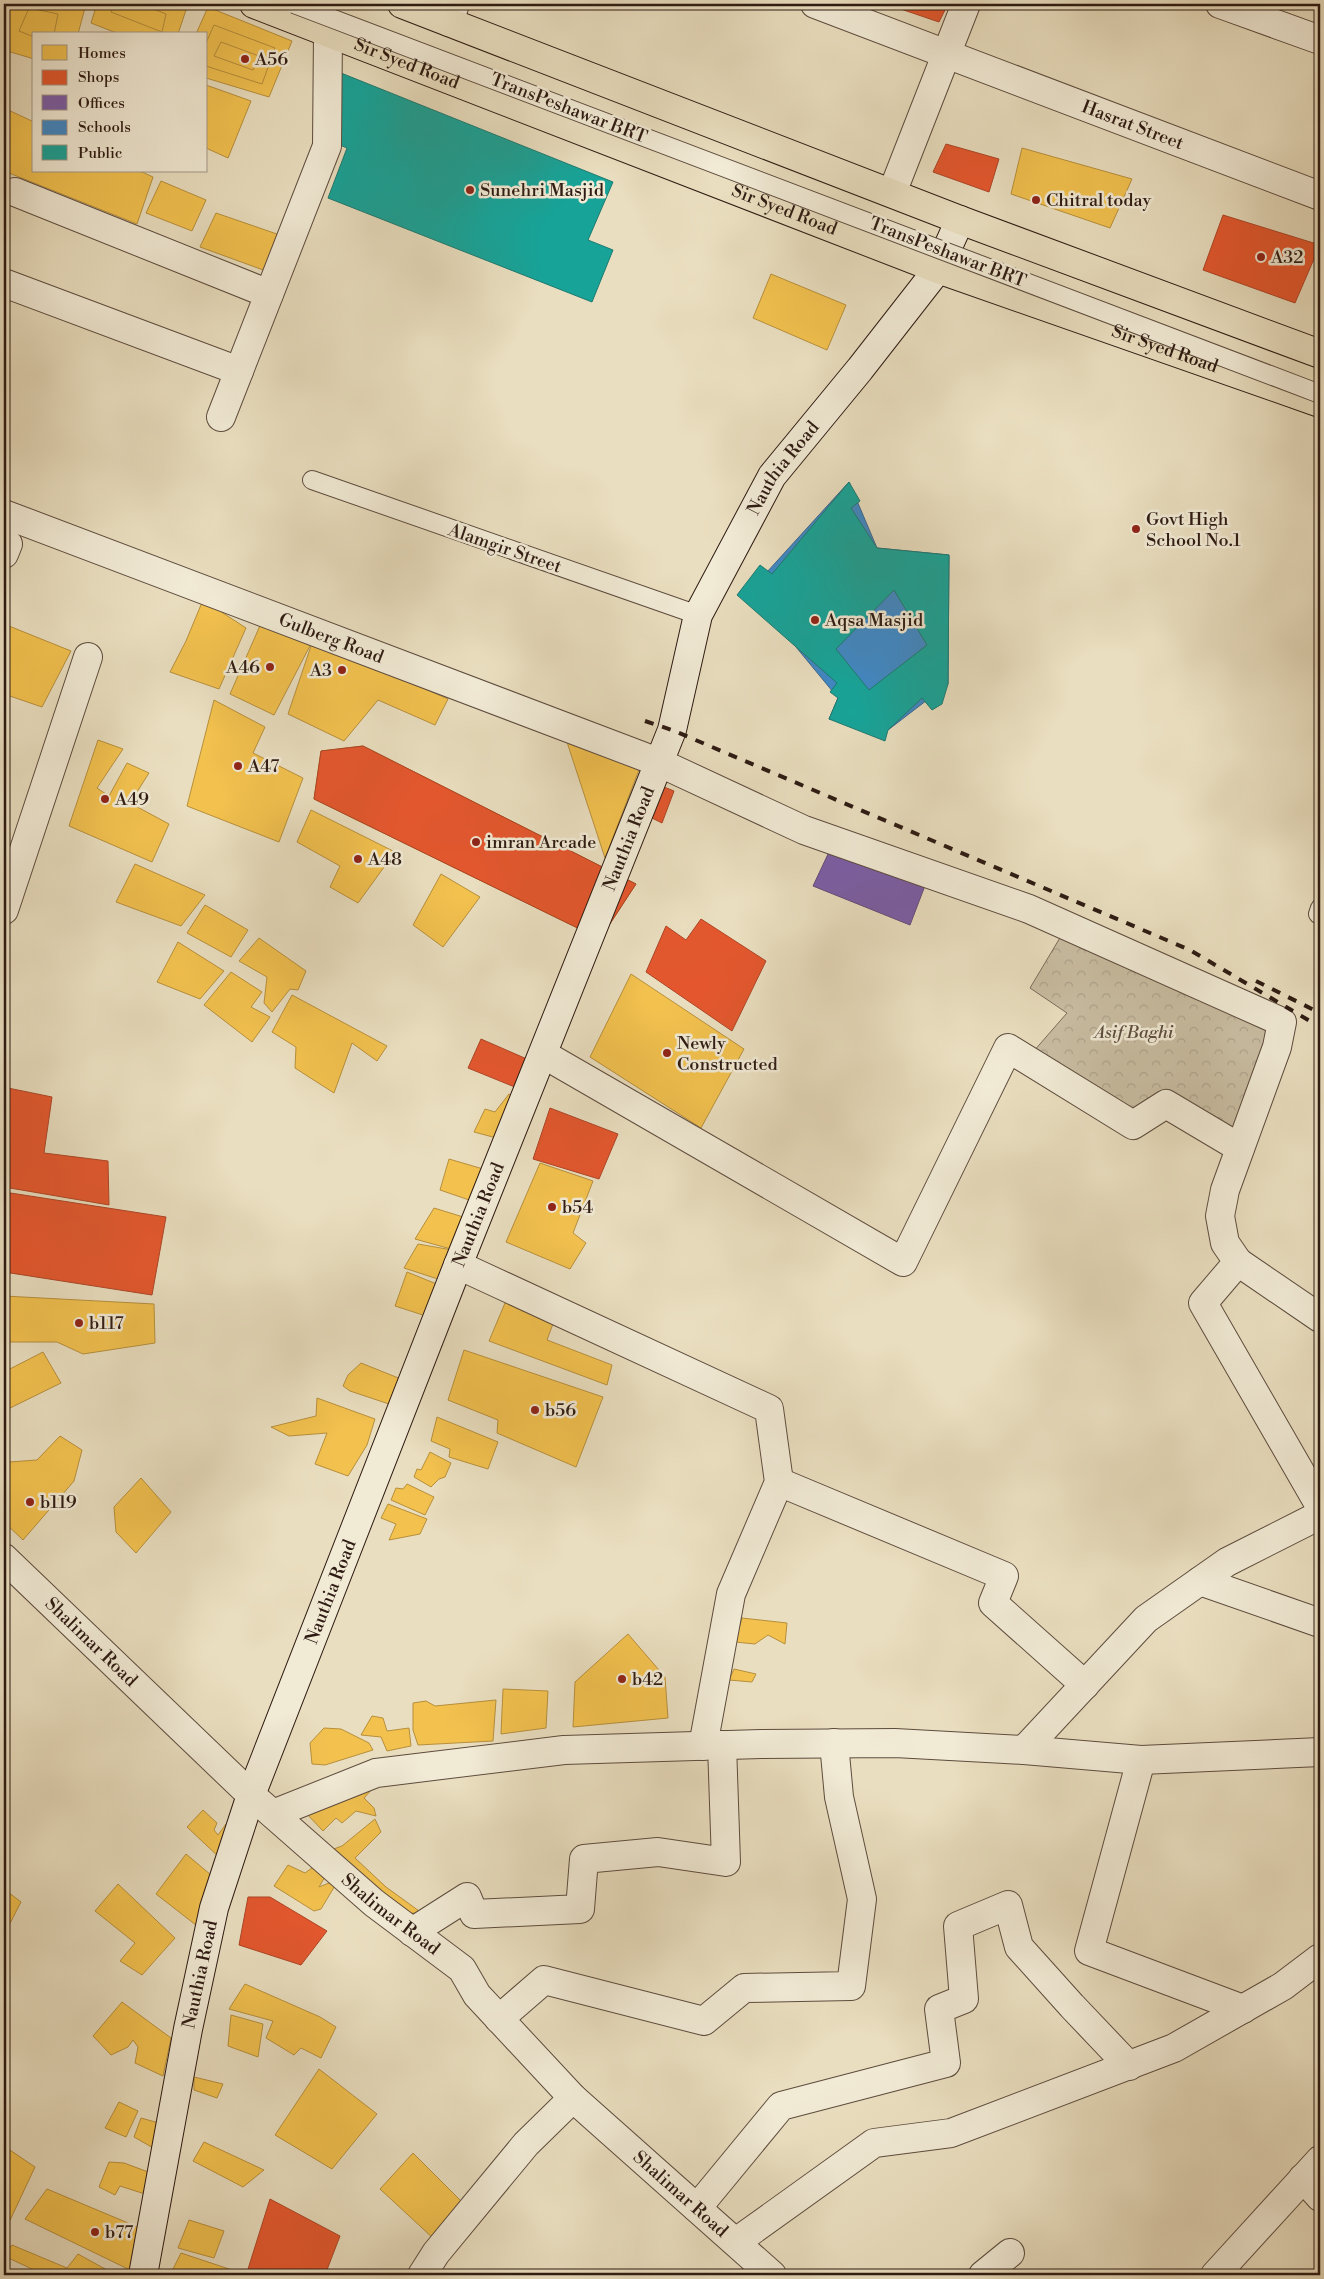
<svg xmlns="http://www.w3.org/2000/svg" width="1324" height="2279" font-family="'Libre Bodoni',serif">
<style>
.park{fill:url(#park-crowns);stroke:#7c6c5a}
.homes{fill:#f2c14e;stroke:#b78f3c}
.shops{fill:#e4572e;stroke:#ad4526}
.offices{fill:#7b5ea7;stroke:#644a7b}
.schools{fill:#3f88c5;stroke:#3a6790}
.public{fill:#17a398;stroke:#1e7a70;fill-rule:evenodd}
.lines{fill:none;stroke-linecap:round;stroke-linejoin:round}
.service-casing{stroke:#5d4c3e;stroke-width:20}
.minor-casing{stroke:#5d4c3e;stroke-width:30}
.tertiary-casing{stroke:#5d4c3e;stroke-width:30}
.secondary-casing{stroke:#2e1b13;stroke-width:30}
.primary-casing{stroke:#2e1b13;stroke-width:30}
.service{stroke:#f1ead5;stroke-width:18}
.minor{stroke:#f1ead5;stroke-width:28}
.tertiary{stroke:#f1ead5;stroke-width:28}
.secondary{stroke:#f1ead5;stroke-width:28}
.primary{stroke:#e9debf;stroke-width:28}
.rail{stroke:#2e1b13;stroke-width:4;stroke-dasharray:9 9;stroke-linecap:butt}
.service-bridge-casing{stroke:#5d4c3e;stroke-width:20;stroke-linecap:butt}
.service-bridge{stroke:#f1ead5;stroke-width:18}
.poi-dot{fill:#8f2418;stroke:#f1ead5;stroke-width:2}
.labels{text-anchor:middle;stroke-width:5;stroke-linejoin:round;paint-order:stroke}
.poi-label{font-size:18px;fill:#2e1b13;stroke:#f1ead5;text-anchor:start}
.street-label{font-size:18px;fill:#2e1b13;stroke:#f1ead5}
.park-label{font-size:18px;font-style:italic;fill:#5c4c3e;stroke:#f1ead5}
</style>
<defs>
<pattern id="park-crowns" width="20" height="18" patternUnits="userSpaceOnUse" patternTransform="scale(1.25)"><rect width="20" height="18" fill="#c9bda2"/><path d="M2 6a3 3 0 1 1 6 0M12 15a3 3 0 1 1 6 0" fill="none" stroke="#ada28b"/></pattern>
</defs>
<rect width="100%" height="100%" fill="#e9debf"/>
<filter id="stains"><feTurbulence type="fractalNoise" baseFrequency=".004" numOctaves="4"/><feColorMatrix values="0 0 0 0 .2 0 0 0 0 .09 0 0 0 0 .02 0 0 0 .5 -.17"/></filter>
<radialGradient id="worn" r=".72"><stop offset=".6" stop-color="#630" stop-opacity="0"/><stop offset="1" stop-color="#630" stop-opacity=".3"/></radialGradient>
<path class="park" d="M1067,926L1274,1018L1240,1148L1165,1095L1124,1120L1026,1060L1067,1013L1030,988Z"/>
<path class="homes" d="M6,4H86L78,34H34V59L4,50V10Z
M97,4H188L178,34H119L91,23Z
M115,4H141L166,14L162,32L111,12Z
M208,7L292,41L269,97L206,78V34H196Z
M29,8L58,14L54,34H34V37L19,31Z
M214,25L275,48L262,84L206,66V43Z
M221,42L259,56L253,70L214,56Z
M206,85L251,101L228,158L206,148Z
M4,108L34,122V171H140L153,177L137,224L4,171Z
M1022,148L1132,179L1110,228L1011,194Z
M161,181L206,200L192,231L146,213Z
M216,213L303,243L288,279L200,247Z
M771,274L846,305L827,350L753,318Z
M203,600L246,628L219,689L170,672L186,641Z
M262,621L313,640L274,715L230,694Z
M4,624L71,651L42,707L4,694Z
M313,640L448,699L435,725L378,700L344,741L288,714Z
M214,700L265,727L253,753L303,778L279,842L187,806Z
M565,736L642,762L605,858Z
M98,740L123,749L97,788L109,796L127,763L149,773L130,803L169,824L152,862L69,826Z
M363,746L636,884L600,939L314,799L321,751Z
M311,810L395,852L358,903L330,887L340,866L297,842Z
M135,864L205,895L181,926L116,902Z
M441,874L480,897L443,947L413,925Z
M205,905L248,930L231,957L187,933Z
M259,938L306,971L298,990L290,989L272,1012L264,1003L267,977L239,961Z
M178,942L224,971L200,999L157,982Z
M231,972L262,992L251,1007L270,1017L252,1042L204,1005Z
M631,974L744,1049L701,1128L590,1057Z
M292,995L387,1046L377,1061L352,1043L334,1093L295,1068L296,1047L272,1032Z
M509,1094L520,1101L504,1140L474,1132L485,1109L495,1112Z
M449,1159L490,1171L478,1203L440,1190Z
M540,1163L593,1181L573,1233L586,1243L570,1269L506,1242Z
M434,1208L473,1220L458,1251L415,1239Z
M418,1244L458,1251L444,1281L404,1268Z
M407,1272L444,1287L429,1317L395,1306Z
M4,1296L154,1304L155,1343L83,1354L57,1342H4Z
M505,1303L554,1321L547,1340L612,1365L607,1385L489,1341Z
M464,1350L603,1397L576,1467L497,1433L498,1420L448,1400Z
M43,1352L61,1383L4,1411V1372Z
M361,1363L401,1379L392,1405L350,1391L343,1386L348,1375Z
M317,1398L375,1419L367,1445L348,1476L315,1464L327,1433L289,1436L271,1427L316,1416Z
M437,1417L498,1442L488,1469L449,1457L450,1449L431,1441Z
M60,1436L82,1450L74,1481L23,1540L4,1522V1467L9,1462L37,1460Z
M430,1452L451,1463L445,1477L439,1479L431,1487L414,1477L417,1469L421,1470Z
M141,1478L171,1512L136,1553L116,1532L114,1507Z
M407,1484L434,1497L425,1515L391,1500L396,1488L403,1489Z
M388,1504L427,1519L420,1534L389,1540L396,1524L381,1518Z
M742,1618L787,1623L785,1644L768,1635L755,1644L735,1642Z
M628,1634L665,1677L668,1718L573,1727L575,1682Z
M734,1669L756,1674L752,1682L729,1680Z
M503,1689L548,1691L546,1728L501,1734Z
M496,1700L493,1741L418,1745L413,1730V1703L426,1701L435,1706Z
M372,1716L383,1718L387,1731L409,1728L411,1746L387,1751L381,1737L361,1735Z
M324,1728L341,1729L369,1743L373,1750L325,1765L312,1764L310,1743Z
M375,1786L364,1798L374,1808L376,1816L356,1811L342,1823L336,1818L323,1831L304,1811Z
M203,1810L217,1823L214,1830L218,1835L226,1824L233,1833L222,1860L187,1827Z
M375,1819L381,1832L355,1858L386,1887L426,1916L413,1913L403,1915L331,1850L342,1846Z
M186,1854L217,1880L201,1929L156,1894Z
M288,1865L305,1873L316,1865L326,1875L319,1887L339,1879L321,1909L314,1911L274,1886Z
M118,1884L175,1938L142,1975L120,1961L135,1943L95,1911Z
M4,1889L21,1902L4,1935Z
M245,1984L320,2017L336,2027L321,2058L301,2048L294,2055L266,2038L273,2021L229,2009Z
M122,2002L171,2038L163,2076L135,2063L138,2047L133,2040L128,2047L111,2055L93,2036Z
M231,2015L263,2024L258,2057L228,2046Z
M319,2069L377,2114L332,2169L275,2135Z
M194,2077L223,2084L217,2098L194,2090Z
M119,2102L138,2111L126,2137L105,2128Z
M141,2118L159,2123L155,2149L134,2137Z
M204,2142L264,2170L243,2187L193,2161Z
M4,2146L35,2167L4,2233Z
M413,2153L465,2205L435,2240L380,2189Z
M109,2162L124,2163L151,2173L148,2195L120,2186L115,2195L99,2187Z
M47,2189L140,2228L130,2270L25,2219Z
M189,2220L224,2231L214,2258L178,2248Z
M12,2245L67,2268L78,2254L116,2275H45L4,2256Z
M181,2253L247,2275H170Z"/>
<path class="shops" d="M886,4H948L939,22Z
M946,144L999,159L989,192L933,172Z
M1223,215L1320,245L1295,303L1203,270Z
M363,746L636,884L600,939L314,799L321,751Z
M664,787L674,791L662,823L652,818Z
M701,919L766,961L732,1031L646,972L666,926L686,940Z
M481,1039L536,1063L527,1092L468,1068Z
M8,1088L52,1097L44,1153L108,1161L109,1205L4,1187V1089Z
M550,1108L618,1134L599,1179L533,1159Z
M4,1192L166,1217L152,1295L4,1272Z
M248,1897H270L327,1931L301,1965L239,1945Z
M270,2199L340,2236L325,2275H255L248,2269Z"/>
<path class="offices" d="M829,852L926,883L910,925L813,886Z"/>
<path class="schools" d="M849,482L877,548L949,555L948,684L888,730L829,719L838,698L754,596L757,583Z"/>
<path class="public" d="M336,71L613,182L588,240L613,250L592,302L328,198L347,148L333,142Z
M849,482L860,501L851,508L877,548L949,555L948,684L942,704L932,710L922,698L888,730L885,741L829,719L838,698L830,692L837,683L737,595L760,565L772,574ZM894,590L927,645L869,690L836,649Z"/>
<g class="lines">
<g class="service-casing">
<path id="service" d="M312,480L698,615
M1318,914L1320,908"/>
</g>
<g class="minor-casing">
<g id="minor">
<path id="s1" d="M815,4L1320,196"/>
<path d="M1220,4L1320,40"/>
<path d="M449,22L455,4"/>
<path d="M15,192L269,294"/>
<path d="M892,193L966,4"/>
<path d="M4,283L239,371"/>
<path d="M221,417L327,146L328,32"/>
<path d="M4,554L8,544"/>
<path d="M658,762L804,830L1029,909L1282,1022L1277,1047L1225,1190L1220,1216L1225,1243L1238,1262L1203,1303L1320,1506"/>
<path d="M4,910L88,657"/>
<path d="M543,1054L903,1262L1008,1048L1133,1125L1166,1104L1240,1148"/>
<path d="M1238,1262L1320,1318"/>
<path d="M458,1265L769,1409L779,1482L731,1594L703,1746"/>
<path d="M779,1482L1004,1576L993,1603L1085,1685"/>
<path d="M1200,1581L1320,1623"/>
<path d="M1024,1750L1141,1760L1320,1752"/>
<path d="M1141,1760L1089,1951L1243,2009"/>
<path d="M273,1814L376,1773L564,1750L761,1744L895,1743L1024,1750L1146,1619L1227,1562L1320,1515"/>
<path d="M412,1932L467,1897L474,1914L580,1909L584,1859L658,1852L726,1862L722,1745"/>
<path d="M499,2019L544,1980L704,2021L744,1988L851,1986L862,1899L839,1797L834,1743"/>
<path d="M1303,2178L1320,2197"/>
<path d="M697,2208L781,2106L946,2063L939,2009L964,1999L958,1926L1008,1905L1019,1947L1072,2006L1129,2066"/>
<path d="M736,2242L874,2143L951,2133L1174,2048L1283,1986L1320,1958"/>
<path d="M422,2275L436,2253L526,2144L573,2098"/>
<path d="M983,2275L1010,2253"/>
<path d="M1215,2275L1320,2160"/>
</g>
</g>
<g class="tertiary-casing">
<g id="tertiary">
<path id="s2" d="M4,514L658,762"/>
<path id="s3" d="M4,1558L251,1795L374,1903L462,1969L477,1995L573,2098L772,2275"/>
</g>
</g>
<g class="secondary-casing">
<g id="secondary">
<path id="s4" d="M143,2275L188,2029L214,1908L251,1795L458,1265L672,730L698,615L772,476L860,369L938,269L960,220"/>
</g>
</g>
<g class="primary-casing">
<g id="primary">
<path id="s5" d="M254,4L938,269L1320,403"/>
<path d="M402,4L960,220L1320,354"/>
</g>
</g>
<use href="#service" class="service"/>
<use href="#minor" class="minor"/>
<use href="#tertiary" class="tertiary"/>
<use href="#secondary" class="secondary"/>
<use href="#primary" class="primary"/>
<path class="rail" d="M645,721L672,730L1190,950L1320,1027
M1256,981L1320,1013"/>
<g class="service-bridge-casing">
<path id="service-bridge" d="M294,4L1320,394"/>
</g>
<use href="#service-bridge" class="service-bridge"/>
</g>
<g class="poi-dot">
<circle cx="245" cy="59" r="5"/>
<circle cx="470" cy="190" r="5"/>
<circle cx="1036" cy="200" r="5"/>
<circle cx="1261" cy="257" r="5"/>
<circle cx="1136" cy="529" r="5"/>
<circle cx="815" cy="620" r="5"/>
<circle cx="270" cy="667" r="5"/>
<circle cx="342" cy="670" r="5"/>
<circle cx="238" cy="766" r="5"/>
<circle cx="105" cy="799" r="5"/>
<circle cx="476" cy="842" r="5"/>
<circle cx="358" cy="859" r="5"/>
<circle cx="667" cy="1053" r="5"/>
<circle cx="552" cy="1207" r="5"/>
<circle cx="79" cy="1323" r="5"/>
<circle cx="535" cy="1410" r="5"/>
<circle cx="30" cy="1502" r="5"/>
<circle cx="622" cy="1679" r="5"/>
<circle cx="95" cy="2232" r="5"/>
</g>
<g class="labels">
<g class="poi-label">
<text x="255" y="65">A56</text>
<text x="480" y="196">Sunehri Masjid</text>
<text x="1046" y="206">Chitral today</text>
<text x="1271" y="263">A32</text>
<text x="1146" y="525">Govt High<tspan x="1146" dy="21">School No.1</tspan></text>
<text x="825" y="626">Aqsa Masjid</text>
<text x="260" y="673" text-anchor="end">A46</text>
<text x="332" y="676" text-anchor="end">A3</text>
<text x="248" y="772">A47</text>
<text x="115" y="805">A49</text>
<text x="486" y="848">imran Arcade</text>
<text x="368" y="865">A48</text>
<text x="677" y="1049">Newly<tspan x="677" dy="21">Constructed</tspan></text>
<text x="562" y="1213">b54</text>
<text x="89" y="1329">b117</text>
<text x="545" y="1416">b56</text>
<text x="40" y="1508">b119</text>
<text x="632" y="1685">b42</text>
<text x="105" y="2238">b77</text>
</g>
<g class="street-label">
<text dy="6" stroke="none"><textPath href="#s5" startOffset="164">Sir Syed Road</textPath></text>
<text transform="translate(569 108) rotate(21)" y="6">TransPeshawar BRT</text>
<text dy="6" stroke="none"><textPath href="#s1" startOffset="340">Hasrat Street</textPath></text>
<text dy="6" stroke="none"><textPath href="#s5" startOffset="569">Sir Syed Road</textPath></text>
<text transform="translate(948 252) rotate(21)" y="6">TransPeshawar BRT</text>
<text dy="6" stroke="none"><textPath href="#s5" startOffset="974">Sir Syed Road</textPath></text>
<text dy="6" stroke="none"><textPath href="#s4" startOffset="1926">Nauthia Road</textPath></text>
<text transform="translate(505 548) rotate(19)" y="6">Alamgir Street</text>
<text dy="6" stroke="none"><textPath href="#s2" startOffset="350">Gulberg Road</textPath></text>
<text dy="6" stroke="none"><textPath href="#s4" startOffset="1521">Nauthia Road</textPath></text>
<text dy="6" stroke="none"><textPath href="#s4" startOffset="1116">Nauthia Road</textPath></text>
<text dy="6" stroke="none"><textPath href="#s4" startOffset="711">Nauthia Road</textPath></text>
<text dy="6" stroke="none"><textPath href="#s3" startOffset="121">Shalimar Road</textPath></text>
<text dy="6" stroke="none"><textPath href="#s3" startOffset="526">Shalimar Road</textPath></text>
<text dy="6" stroke="none"><textPath href="#s4" startOffset="306">Nauthia Road</textPath></text>
<text dy="6" stroke="none"><textPath href="#s3" startOffset="931">Shalimar Road</textPath></text>
</g>
<g class="park-label">
<text x="1134" y="1038">Asif Baghi</text>
</g>
</g>
<rect width="1324" height="2279" fill="none" stroke="#e9debf" stroke-width="20"/>
<rect x="5" y="5" width="1314" height="2269" fill="none" stroke="#2e1b13" stroke-width="2.5"/>
<rect x="10" y="10" width="1304" height="2259" fill="none" stroke="#2e1b13"/>
<rect x="32" y="32" width="175" height="140" fill="#f1ead5" stroke="#a39787"/>
<rect x="42" y="45" width="25" height="15" fill="#f2c14e" stroke="#a39787"/>
<text x="78" y="58" font-size="15" fill="#2e1b13">Homes</text>
<rect x="42" y="70" width="25" height="15" fill="#e4572e" stroke="#a39787"/>
<text x="78" y="82" font-size="15" fill="#2e1b13">Shops</text>
<rect x="42" y="95" width="25" height="15" fill="#7b5ea7" stroke="#a39787"/>
<text x="78" y="108" font-size="15" fill="#2e1b13">Offices</text>
<rect x="42" y="120" width="25" height="15" fill="#3f88c5" stroke="#a39787"/>
<text x="78" y="132" font-size="15" fill="#2e1b13">Schools</text>
<rect x="42" y="145" width="25" height="15" fill="#17a398" stroke="#a39787"/>
<text x="78" y="158" font-size="15" fill="#2e1b13">Public</text>
<rect width="100%" height="100%" filter="url(#stains)"/>
<rect width="100%" height="100%" fill="url(#worn)"/>
</svg>
